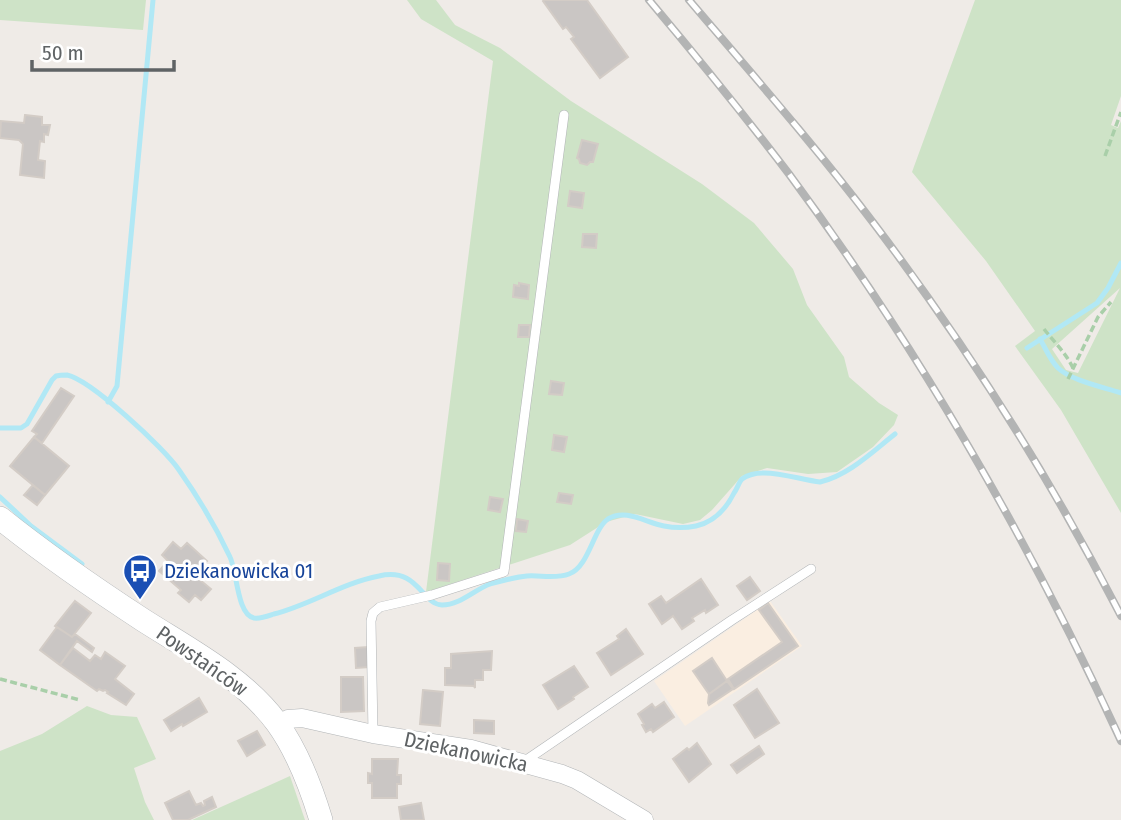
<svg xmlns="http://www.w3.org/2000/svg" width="1121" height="820" font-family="'Fira Sans Condensed',sans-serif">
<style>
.commercial{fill:#faeee1}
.green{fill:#cee3c7;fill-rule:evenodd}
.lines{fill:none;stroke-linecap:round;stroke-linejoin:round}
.stream{stroke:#b1e8f5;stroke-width:5}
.building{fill:#cac6c4;stroke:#d3ccc6;stroke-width:2}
.service-casing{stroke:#b2b5b7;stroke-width:10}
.minor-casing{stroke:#b2b5b7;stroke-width:19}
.tertiary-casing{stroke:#b2b5b7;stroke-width:24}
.path{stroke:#a9cfa9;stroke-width:3.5;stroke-dasharray:7 3.5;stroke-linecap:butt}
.service{stroke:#fff;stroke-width:9}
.minor{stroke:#fff;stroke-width:18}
.tertiary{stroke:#fff;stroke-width:23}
.rail-casing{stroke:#b3b4b4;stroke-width:8}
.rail{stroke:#fff;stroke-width:5;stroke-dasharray:16;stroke-linecap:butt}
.labels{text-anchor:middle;stroke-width:6;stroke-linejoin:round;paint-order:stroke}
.transit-label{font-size:21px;fill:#164399;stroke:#fff;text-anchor:start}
.street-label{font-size:21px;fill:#5f6365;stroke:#fff}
</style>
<rect width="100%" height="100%" fill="#efebe7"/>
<path class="commercial" d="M770,601L802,646L685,726L654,681Z"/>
<path class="green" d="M0,0H146L143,30L0,20Z
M407,0H436L455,25L500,48L571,101L702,184L754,223L793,269L807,305L844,357L849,377L879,403L898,415L894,425L873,447L837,472L808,474L767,468L742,476L712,510L700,520L683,524L635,514L606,522L570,545L426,592L493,61L421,19Z
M975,0H1121V96L1111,125L1118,128L1121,121V513L1061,410L1015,346L1035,331L986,261L912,172ZM1120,288L1078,373L1066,370L1052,349Z
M87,706L111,715L137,717L156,759L134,768L145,802L154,820H0V751L42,734Z
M290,776L305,820H192Z"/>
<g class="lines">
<path class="stream" d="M1040,339C1046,349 1050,360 1058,368C1072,381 1103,387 1121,393
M1027,348L1097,303L1108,288L1121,263
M108,402L117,386L153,0
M0,428H21L27,424L52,380L56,376C60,375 63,375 67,375C91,380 164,448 179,470C198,497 216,527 230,557C237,571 237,615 254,618C261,619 268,616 274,614C310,605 342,583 379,576C419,567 421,604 442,605C460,605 474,590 490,584C501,581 515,577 527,576C540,575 556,579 569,574C589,567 593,529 608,519C626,508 646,523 664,526C674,528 686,528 696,526C714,522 726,509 734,493C737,489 739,482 742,479C747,475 756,473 762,473C779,472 803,480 820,482C849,475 872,452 895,434
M0,497L31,526L82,564"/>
</g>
<path class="building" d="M544,0H587L628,57L600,78L571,39L574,37L566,27L563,29L543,1Z
M25,115L42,117V125H50L48,135L44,134V142L40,141L38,160L45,161L44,178L20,175L23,144L19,140L0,138L1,121L24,123Z
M582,140L598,144L593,162H590L587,165L580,163L579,159L577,158Z
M570,191L584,193L582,208L568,206Z
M583,234H597L596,248L582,247Z
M519,283L529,285L528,299L513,297L514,285L519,286Z
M519,325H530L529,337H518Z
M551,381L564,383L562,395L549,394Z
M61,388L74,396L42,443L34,437L37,434L32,431Z
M554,435L567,437L564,452L552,450Z
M34,437L69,466L45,495L10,466Z
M33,485L45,495L37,505L24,495Z
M559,493L573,495L571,504L557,502Z
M490,497L503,499L500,512L488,510Z
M517,519L528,521L526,532L516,531Z
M173,542L181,549L187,543L207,561L194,575L211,589L201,600L195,595L189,602L178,593L181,590L159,571L168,561L162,555Z
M438,563L450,564L449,581L437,580Z
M750,577L760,591L747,600L737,586Z
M701,579L718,605L706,613L705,610L692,618L694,621L682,629L673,616L662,624L649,604L661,596L666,603Z
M75,601L91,613L72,637L55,626Z
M768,603L798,646L734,689L728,679L782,642L759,610Z
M57,627L72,637L75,634L94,648L92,652L77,641L60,665L40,650Z
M626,629L643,654L611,675L597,653L619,639L617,636Z
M368,647L369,667L356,668L355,648Z
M73,648L90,661L95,655L101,659L105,652L125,666L115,679L134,694L126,705L107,693L108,692L105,690L103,691L99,689L97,691L60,665Z
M492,651L491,670H483V680H475V688L474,686L445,685V668H451V654Z
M712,658L727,681L709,694L693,671Z
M574,666L588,687L573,697L574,699L558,709L543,685Z
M341,677H363L364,711L341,712Z
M727,681L733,689L709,705L708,703L709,694Z
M757,689L779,723L755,738L734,705Z
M423,690L443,692L440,726L420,724Z
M199,698L207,712L183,726L182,724L171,731L164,720Z
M664,702L674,717L653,732L651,729L646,732L642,725L644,724L638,714L652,704L655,708Z
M474,720L494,721V734L474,733Z
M257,731L265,745L247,756L238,741Z
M697,743L711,764L689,782L673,759L687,748L689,750Z
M759,746L764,754L737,773L731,765Z
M372,759H398L397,775H401V784H397V798H372V783H368V773L372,774Z
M189,791L196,805L201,803L203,806L205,805L204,801L212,797L216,807L188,820H173L165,803Z
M421,803L424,820H401L399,807Z"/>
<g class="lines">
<g class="service-casing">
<path id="service" d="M373,734L371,621L373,613L380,607L432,595L504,572L564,115
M522,763L732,620L811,569"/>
</g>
<g class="minor-casing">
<path id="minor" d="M278,724L288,719L302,718L373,734L471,749L562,774L577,780L644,820"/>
</g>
<g class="tertiary-casing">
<path id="tertiary" d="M0,518C46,555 94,588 143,620C190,650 244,678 277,723C298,752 311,787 321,820"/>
</g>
<path class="path" d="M1105,156L1121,112
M1044,329C1054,342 1066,353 1073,368
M1068,379L1098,317L1111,302
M0,679L80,700"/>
<use href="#service" class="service"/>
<use href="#minor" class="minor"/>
<use href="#tertiary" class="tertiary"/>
<g class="rail-casing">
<path id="rail" d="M649,0C697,57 744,115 789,174C920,351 1030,542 1121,741
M689,0C752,74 816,147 875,225C968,348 1051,479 1121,616"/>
</g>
<use href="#rail" class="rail"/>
</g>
<defs>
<g id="bus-pin" transform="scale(1.75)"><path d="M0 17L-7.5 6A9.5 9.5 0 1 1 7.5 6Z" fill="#1a4fb4" stroke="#fff"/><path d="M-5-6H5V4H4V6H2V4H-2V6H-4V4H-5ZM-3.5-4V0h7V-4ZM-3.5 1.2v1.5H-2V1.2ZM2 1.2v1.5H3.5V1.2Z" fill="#fff"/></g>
</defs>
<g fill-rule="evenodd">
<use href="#bus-pin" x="140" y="571"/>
</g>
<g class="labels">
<g class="transit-label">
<text x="164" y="578">Dziekanowicka 01</text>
</g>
<g class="street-label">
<text transform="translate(202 661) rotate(35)" y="7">Powstańców</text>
<text transform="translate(466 752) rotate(12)" y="7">Dziekanowicka</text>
</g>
</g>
<path d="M32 60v10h142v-10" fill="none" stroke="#5f6365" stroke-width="3.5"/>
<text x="42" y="60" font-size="21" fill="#5f6365" stroke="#ffffff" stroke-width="5" paint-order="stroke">50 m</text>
</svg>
